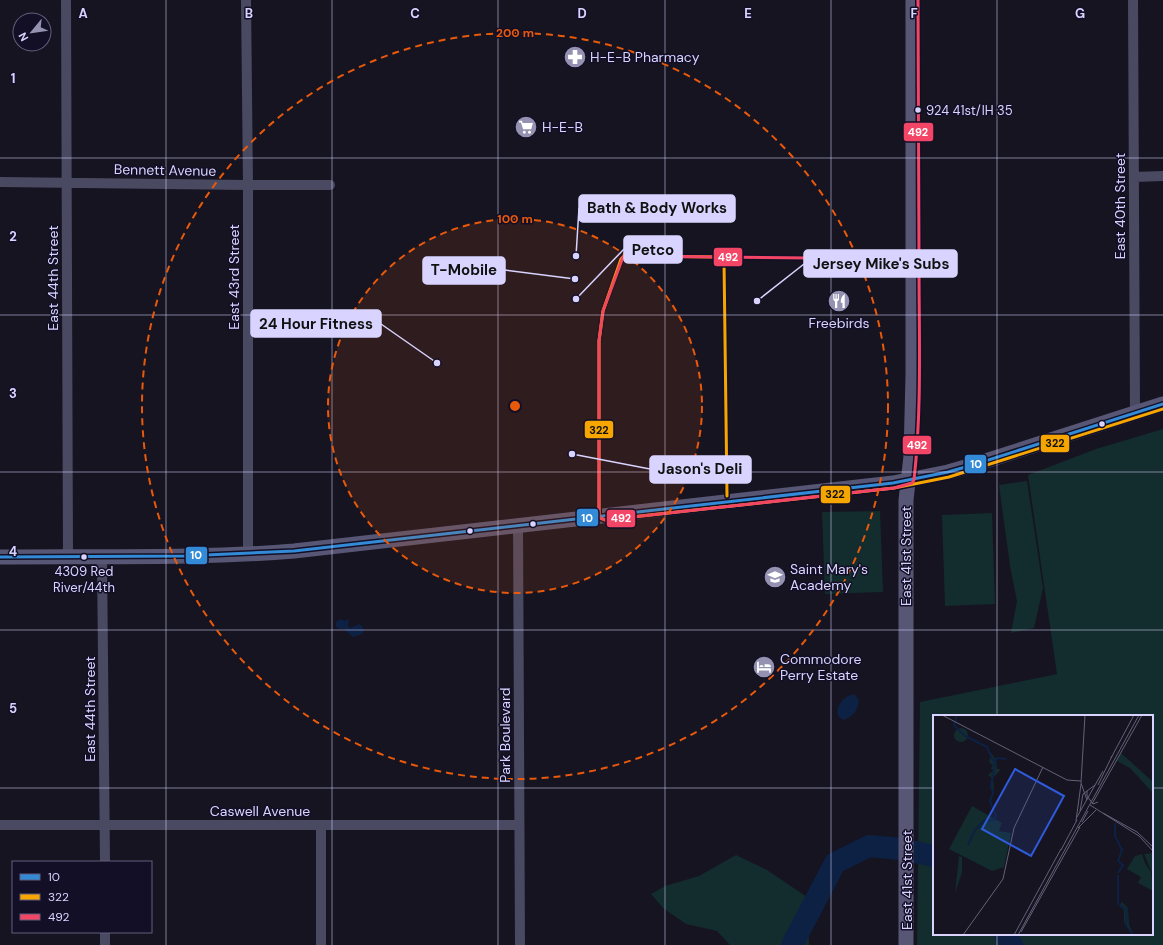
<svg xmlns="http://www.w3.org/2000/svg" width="1163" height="945" font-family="'DM Sans',sans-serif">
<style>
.green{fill:#132c2d;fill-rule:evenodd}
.water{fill:#0d2144}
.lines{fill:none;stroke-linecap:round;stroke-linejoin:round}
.river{stroke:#0d2144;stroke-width:22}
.street{stroke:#4a4962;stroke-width:10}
.secondary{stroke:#575674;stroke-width:15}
.bus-1-casing{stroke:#130f26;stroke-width:6}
.bus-2-casing{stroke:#130f26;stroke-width:6}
.bus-3-casing{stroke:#130f26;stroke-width:6}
.bus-1{stroke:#338bd7;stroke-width:3}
.bus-2{stroke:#f7a600;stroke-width:3}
.bus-3{stroke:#f34667;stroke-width:3}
.grid{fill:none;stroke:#d9d4ff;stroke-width:1;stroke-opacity:0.55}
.ring{fill:none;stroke:#e8590c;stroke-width:2;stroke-dasharray:7 5}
.bus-dot{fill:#d9d4ff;stroke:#130f26;stroke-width:1.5}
.labels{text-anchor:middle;stroke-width:3;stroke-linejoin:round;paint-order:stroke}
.bus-label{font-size:13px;fill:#d9d4ff;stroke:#130f26;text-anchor:start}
.poi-label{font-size:14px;fill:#d9d4ff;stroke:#130f26;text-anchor:start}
.street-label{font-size:14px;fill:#d9d4ff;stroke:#130f26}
.inset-river{fill:none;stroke:#0d2144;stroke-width:2}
.inset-road{fill:none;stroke:#64617a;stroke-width:1}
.view{fill:#305bdc;fill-opacity:0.15;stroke:#305bdc;stroke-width:2}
.inset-edge{fill:none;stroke:#d9d4ff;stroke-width:2}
.grid-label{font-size:13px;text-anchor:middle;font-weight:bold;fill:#d9d4ff;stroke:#130f26;stroke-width:3;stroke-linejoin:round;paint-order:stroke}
.centre{fill:#e8590c;stroke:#130f26;stroke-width:2}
.ring-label{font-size:12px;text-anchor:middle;font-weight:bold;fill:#e8590c;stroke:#130f26;stroke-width:3;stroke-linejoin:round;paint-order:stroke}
.leader{fill:none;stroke:#d9d4ff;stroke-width:1.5}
.callout-dot{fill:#d9d4ff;stroke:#130f26;stroke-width:1.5}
.callout{fill:#d9d4ff;stroke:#d9d4ff;stroke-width:1.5}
.callout-label{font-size:15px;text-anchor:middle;font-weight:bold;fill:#111}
.line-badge{stroke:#130f26;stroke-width:1.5}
.badge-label{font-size:11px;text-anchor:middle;font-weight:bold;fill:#fff}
.pale-badge-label{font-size:11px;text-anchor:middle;font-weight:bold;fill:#111}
</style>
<rect width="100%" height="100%" fill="#161421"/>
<path class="green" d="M1163,429V945H917L920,702L1057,674L1028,475L1096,449ZM934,716H1152V934H934Z
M1027,481L1043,588L1034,628L1011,633L1017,601L1010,566L999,485Z
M880,511L883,592L825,594L822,512Z
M992,513L995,604L945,606L942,515Z
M736,855L767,870L807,897L809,945H730L717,931L686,924L663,908L651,894L665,886L699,876Z"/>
<path class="water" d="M340,619L345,621L348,619L349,620L348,626L350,628L359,624L362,626L364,630L362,634L353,637L344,629H340L336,627V622Z
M854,694C865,702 854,718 843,720L838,716C835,706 844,696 854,694Z"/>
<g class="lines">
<path class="river" d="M1005,934L1012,945
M792,945L835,863L869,846L901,849L934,856"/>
<path class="street" d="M66,0L68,557
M246,0L248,185V555
M1133,0L1135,413
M1134,177L1163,176
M0,182L248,185H330
M518,524L520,945
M102,557L105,862
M0,825H519
M321,825V945
M105,932V945"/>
<path class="secondary" d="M0,557C98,556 197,559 294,551L893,483L948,472L976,464L1163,404
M906,945V500L911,456L913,375V0"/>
<g class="bus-1-casing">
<path id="bus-1" d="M0,557L184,556L294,551L893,483L948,472L976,464L1163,404"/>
</g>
<g class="bus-2-casing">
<path id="bus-2" d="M722,507L605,520L599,517V341L603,311L621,259L624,256L719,257L724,260L727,496
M723,507L894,488L949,477L1163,409"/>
</g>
<g class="bus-3-casing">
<path id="bus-3" d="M918,0L919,264
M909,259L626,256L623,257L603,311L599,341V515L600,518L605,520L894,488L912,483L914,480C922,408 919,336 919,264"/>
</g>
<use href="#bus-1" class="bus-1"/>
<use href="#bus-2" class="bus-2"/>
<use href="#bus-3" class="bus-3"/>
</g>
<path class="grid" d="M166,0V945M332,0V945M498,0V945M665,0V945M831,0V945M997,0V716M0,158H1163M0,315H1163M0,472H1163M0,630H1163M0,788H934M1152,788H1163M997,934V945"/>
<circle cx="515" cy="406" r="187" fill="#e8590c" fill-opacity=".12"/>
<g class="ring">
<circle cx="515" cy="406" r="187"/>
<circle cx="515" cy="406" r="373"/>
</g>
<defs>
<g id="pharmacy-disc" transform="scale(1.15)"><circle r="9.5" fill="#9591b1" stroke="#130f26"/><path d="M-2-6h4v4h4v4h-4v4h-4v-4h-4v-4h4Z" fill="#fff"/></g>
<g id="supermarket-disc" transform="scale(1.15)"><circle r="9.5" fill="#9591b1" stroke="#130f26"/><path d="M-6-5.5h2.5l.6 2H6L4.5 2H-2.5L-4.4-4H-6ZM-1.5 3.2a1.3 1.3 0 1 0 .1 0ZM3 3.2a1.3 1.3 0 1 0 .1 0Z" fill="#fff"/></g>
<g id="restaurant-disc" transform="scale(1.15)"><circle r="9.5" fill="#9591b1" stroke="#130f26"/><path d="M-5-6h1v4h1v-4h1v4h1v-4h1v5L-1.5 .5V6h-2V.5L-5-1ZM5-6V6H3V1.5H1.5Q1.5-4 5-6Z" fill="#fff"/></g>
<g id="school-disc" transform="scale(1.15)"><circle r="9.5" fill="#9591b1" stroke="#130f26"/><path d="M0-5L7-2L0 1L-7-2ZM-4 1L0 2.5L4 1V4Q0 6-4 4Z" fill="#fff"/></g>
<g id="hotel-disc" transform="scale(1.15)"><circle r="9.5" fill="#9591b1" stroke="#130f26"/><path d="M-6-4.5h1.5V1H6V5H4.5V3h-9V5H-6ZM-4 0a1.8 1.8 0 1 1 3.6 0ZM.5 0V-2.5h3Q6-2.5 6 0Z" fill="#fff"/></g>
</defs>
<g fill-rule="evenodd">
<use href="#pharmacy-disc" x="575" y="57"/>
<use href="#supermarket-disc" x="526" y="127"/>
<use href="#restaurant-disc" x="839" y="301"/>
<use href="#school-disc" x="775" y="577"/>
<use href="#hotel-disc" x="764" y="667"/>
</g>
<g class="bus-dot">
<circle cx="918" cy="110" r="3.5"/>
<circle cx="1102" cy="424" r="3.5"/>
<circle cx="533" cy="524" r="3.5"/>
<circle cx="470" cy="531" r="3.5"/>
<circle cx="84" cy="557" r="3.5"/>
</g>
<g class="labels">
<g class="bus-label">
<text x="926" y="115">924 41st/IH 35</text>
<text x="84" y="576" text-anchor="middle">4309 Red<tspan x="84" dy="16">River/44th</tspan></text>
</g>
<g class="poi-label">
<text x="590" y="62">H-E-B Pharmacy</text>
<text x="542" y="132">H-E-B</text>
<text x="839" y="328" text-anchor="middle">Freebirds</text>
<text x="790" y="574">Saint Mary's<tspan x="790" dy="16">Academy</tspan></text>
<text x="780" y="664">Commodore<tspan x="780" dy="16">Perry Estate</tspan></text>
</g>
<g class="street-label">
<text transform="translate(165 170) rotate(1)" y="5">Bennett Avenue</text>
<text transform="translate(1120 206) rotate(-90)" y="5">East 40th Street</text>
<text transform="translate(234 277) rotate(-90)" y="5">East 43rd Street</text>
<text transform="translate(53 278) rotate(-90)" y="5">East 44th Street</text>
<text transform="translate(906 556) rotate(-90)" y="5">East 41st Street</text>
<text transform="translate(90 709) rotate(-90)" y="5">East 44th Street</text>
<text transform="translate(505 735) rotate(-90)" y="5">Park Boulevard</text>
<text x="260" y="816">Caswell Avenue</text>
<text transform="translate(907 880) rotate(-90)" y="5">East 41st Street</text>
</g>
</g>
<g transform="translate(933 715)">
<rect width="220" height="220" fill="#161421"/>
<path d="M21 20a7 7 0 1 1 14 0a7 7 0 1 1-14 0ZM54,32L63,45L64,54H68L60,63L61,76L57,73L59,63L55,60L61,55L58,54L60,50L56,47L58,41ZM188,38L220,67V78L197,53L184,46ZM39,91L69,108L66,116L78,118L71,152L59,156L16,134ZM220,138V160L211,139ZM209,139L212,148L218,157L220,176L205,168L208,162L194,154L202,141ZM26,141L29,142V157L22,178ZM189,187L195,193L196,210L201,220L191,208V195L186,191Z" fill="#132c2d"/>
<path class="inset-river" d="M24,0L21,10L32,21L54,32L62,50L58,71L60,78L57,86L63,101L60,105L51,106L42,115L35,130M61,48L64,43L73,44M182,108V121L189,135L185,146L190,150L185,158M185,160V190M187,190L194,195L193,210L200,220"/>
<path class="inset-road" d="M9,0L134,65L148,66M152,0L148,68L154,85M178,43L201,0M165,70L179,41M154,76V81L160,89L165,87M159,89L209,0M157,90L206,121L220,136M147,96L150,79L162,70M170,98L204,117L220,132M144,102L170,56M143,106L148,69M149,107L155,96M145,113L163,95M128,135L144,105M88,217L147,112M30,220L70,164L81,113L110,52M81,220L128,134M85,220L206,0"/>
<path class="view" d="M82,54L131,81L98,141L49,114Z"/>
<rect width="220" height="220" class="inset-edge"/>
</g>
<g class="grid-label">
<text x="83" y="18">A</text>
<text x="249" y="18">B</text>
<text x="415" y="18">C</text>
<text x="582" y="18">D</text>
<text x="748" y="18">E</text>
<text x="914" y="18">F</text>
<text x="1080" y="18">G</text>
<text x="13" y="83">1</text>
<text x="13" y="241">2</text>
<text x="13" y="398">3</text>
<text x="13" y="556">4</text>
<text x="13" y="713">5</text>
</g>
<circle cx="515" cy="406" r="6" class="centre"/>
<g class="ring-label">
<text x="515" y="37">200 m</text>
<text x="515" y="223">100 m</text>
</g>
<path class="leader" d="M576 256L579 208M576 299L624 249M757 301L804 264M575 279L505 270M437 363L381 324M572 454L650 469"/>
<g class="callout-dot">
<circle cx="576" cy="256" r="4"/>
<circle cx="576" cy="299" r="4"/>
<circle cx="757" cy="301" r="4"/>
<circle cx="575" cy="279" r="4"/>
<circle cx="437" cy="363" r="4"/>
<circle cx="572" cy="454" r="4"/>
</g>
<g class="callout">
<rect x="579" y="195" width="156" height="27" rx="4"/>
<rect x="624" y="236" width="58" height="27" rx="4"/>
<rect x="804" y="250" width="153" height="27" rx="4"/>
<rect x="423" y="257" width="82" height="27" rx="4"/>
<rect x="251" y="310" width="130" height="27" rx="4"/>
<rect x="650" y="456" width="101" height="27" rx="4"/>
</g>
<g class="callout-label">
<text x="657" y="213">Bath &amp; Body Works</text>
<text x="653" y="255">Petco</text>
<text x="881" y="269">Jersey Mike's Subs</text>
<text x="464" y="275">T-Mobile</text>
<text x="316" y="329">24 Hour Fitness</text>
<text x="700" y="474">Jason's Deli</text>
</g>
<g class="line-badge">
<rect x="903" y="122" width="31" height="20" rx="4" fill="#f34667"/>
<rect x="713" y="247" width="30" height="20" rx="4" fill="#f34667"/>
<rect x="584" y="420" width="30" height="19" rx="4" fill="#f7a600"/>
<rect x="1040" y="434" width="30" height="19" rx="4" fill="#f7a600"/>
<rect x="902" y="435" width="30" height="20" rx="4" fill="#f34667"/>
<rect x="964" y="454" width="23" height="20" rx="4" fill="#338bd7"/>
<rect x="820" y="485" width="31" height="19" rx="4" fill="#f7a600"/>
<rect x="576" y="508" width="23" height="19" rx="4" fill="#338bd7"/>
<rect x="606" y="509" width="30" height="19" rx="4" fill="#f34667"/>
<rect x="185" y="546" width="23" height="19" rx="4" fill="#338bd7"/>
</g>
<g class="badge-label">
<text x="918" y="136">492</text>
<text x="728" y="261">492</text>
<text x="917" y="449">492</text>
<text x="976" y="468">10</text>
<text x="587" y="522">10</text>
<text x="621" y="522">492</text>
<text x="196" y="559">10</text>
</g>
<g class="pale-badge-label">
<text x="599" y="434">322</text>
<text x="1055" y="447">322</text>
<text x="835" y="498">322</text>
</g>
<rect x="12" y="861" width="140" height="72" fill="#130f26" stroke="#625e7d"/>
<rect x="20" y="874" width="20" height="6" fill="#338bd7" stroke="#625e7d"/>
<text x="48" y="881" font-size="12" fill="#d9d4ff">10</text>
<rect x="20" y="894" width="20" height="6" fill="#f7a600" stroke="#625e7d"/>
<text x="48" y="901" font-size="12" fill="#d9d4ff">322</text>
<rect x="20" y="914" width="20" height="6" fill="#f34667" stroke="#625e7d"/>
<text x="48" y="921" font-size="12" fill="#d9d4ff">492</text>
<g transform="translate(32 32) rotate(241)"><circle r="19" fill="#130f26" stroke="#625e7d"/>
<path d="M0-3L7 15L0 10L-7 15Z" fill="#9591b1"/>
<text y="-6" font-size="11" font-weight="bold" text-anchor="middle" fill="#d9d4ff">N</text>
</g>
</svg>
